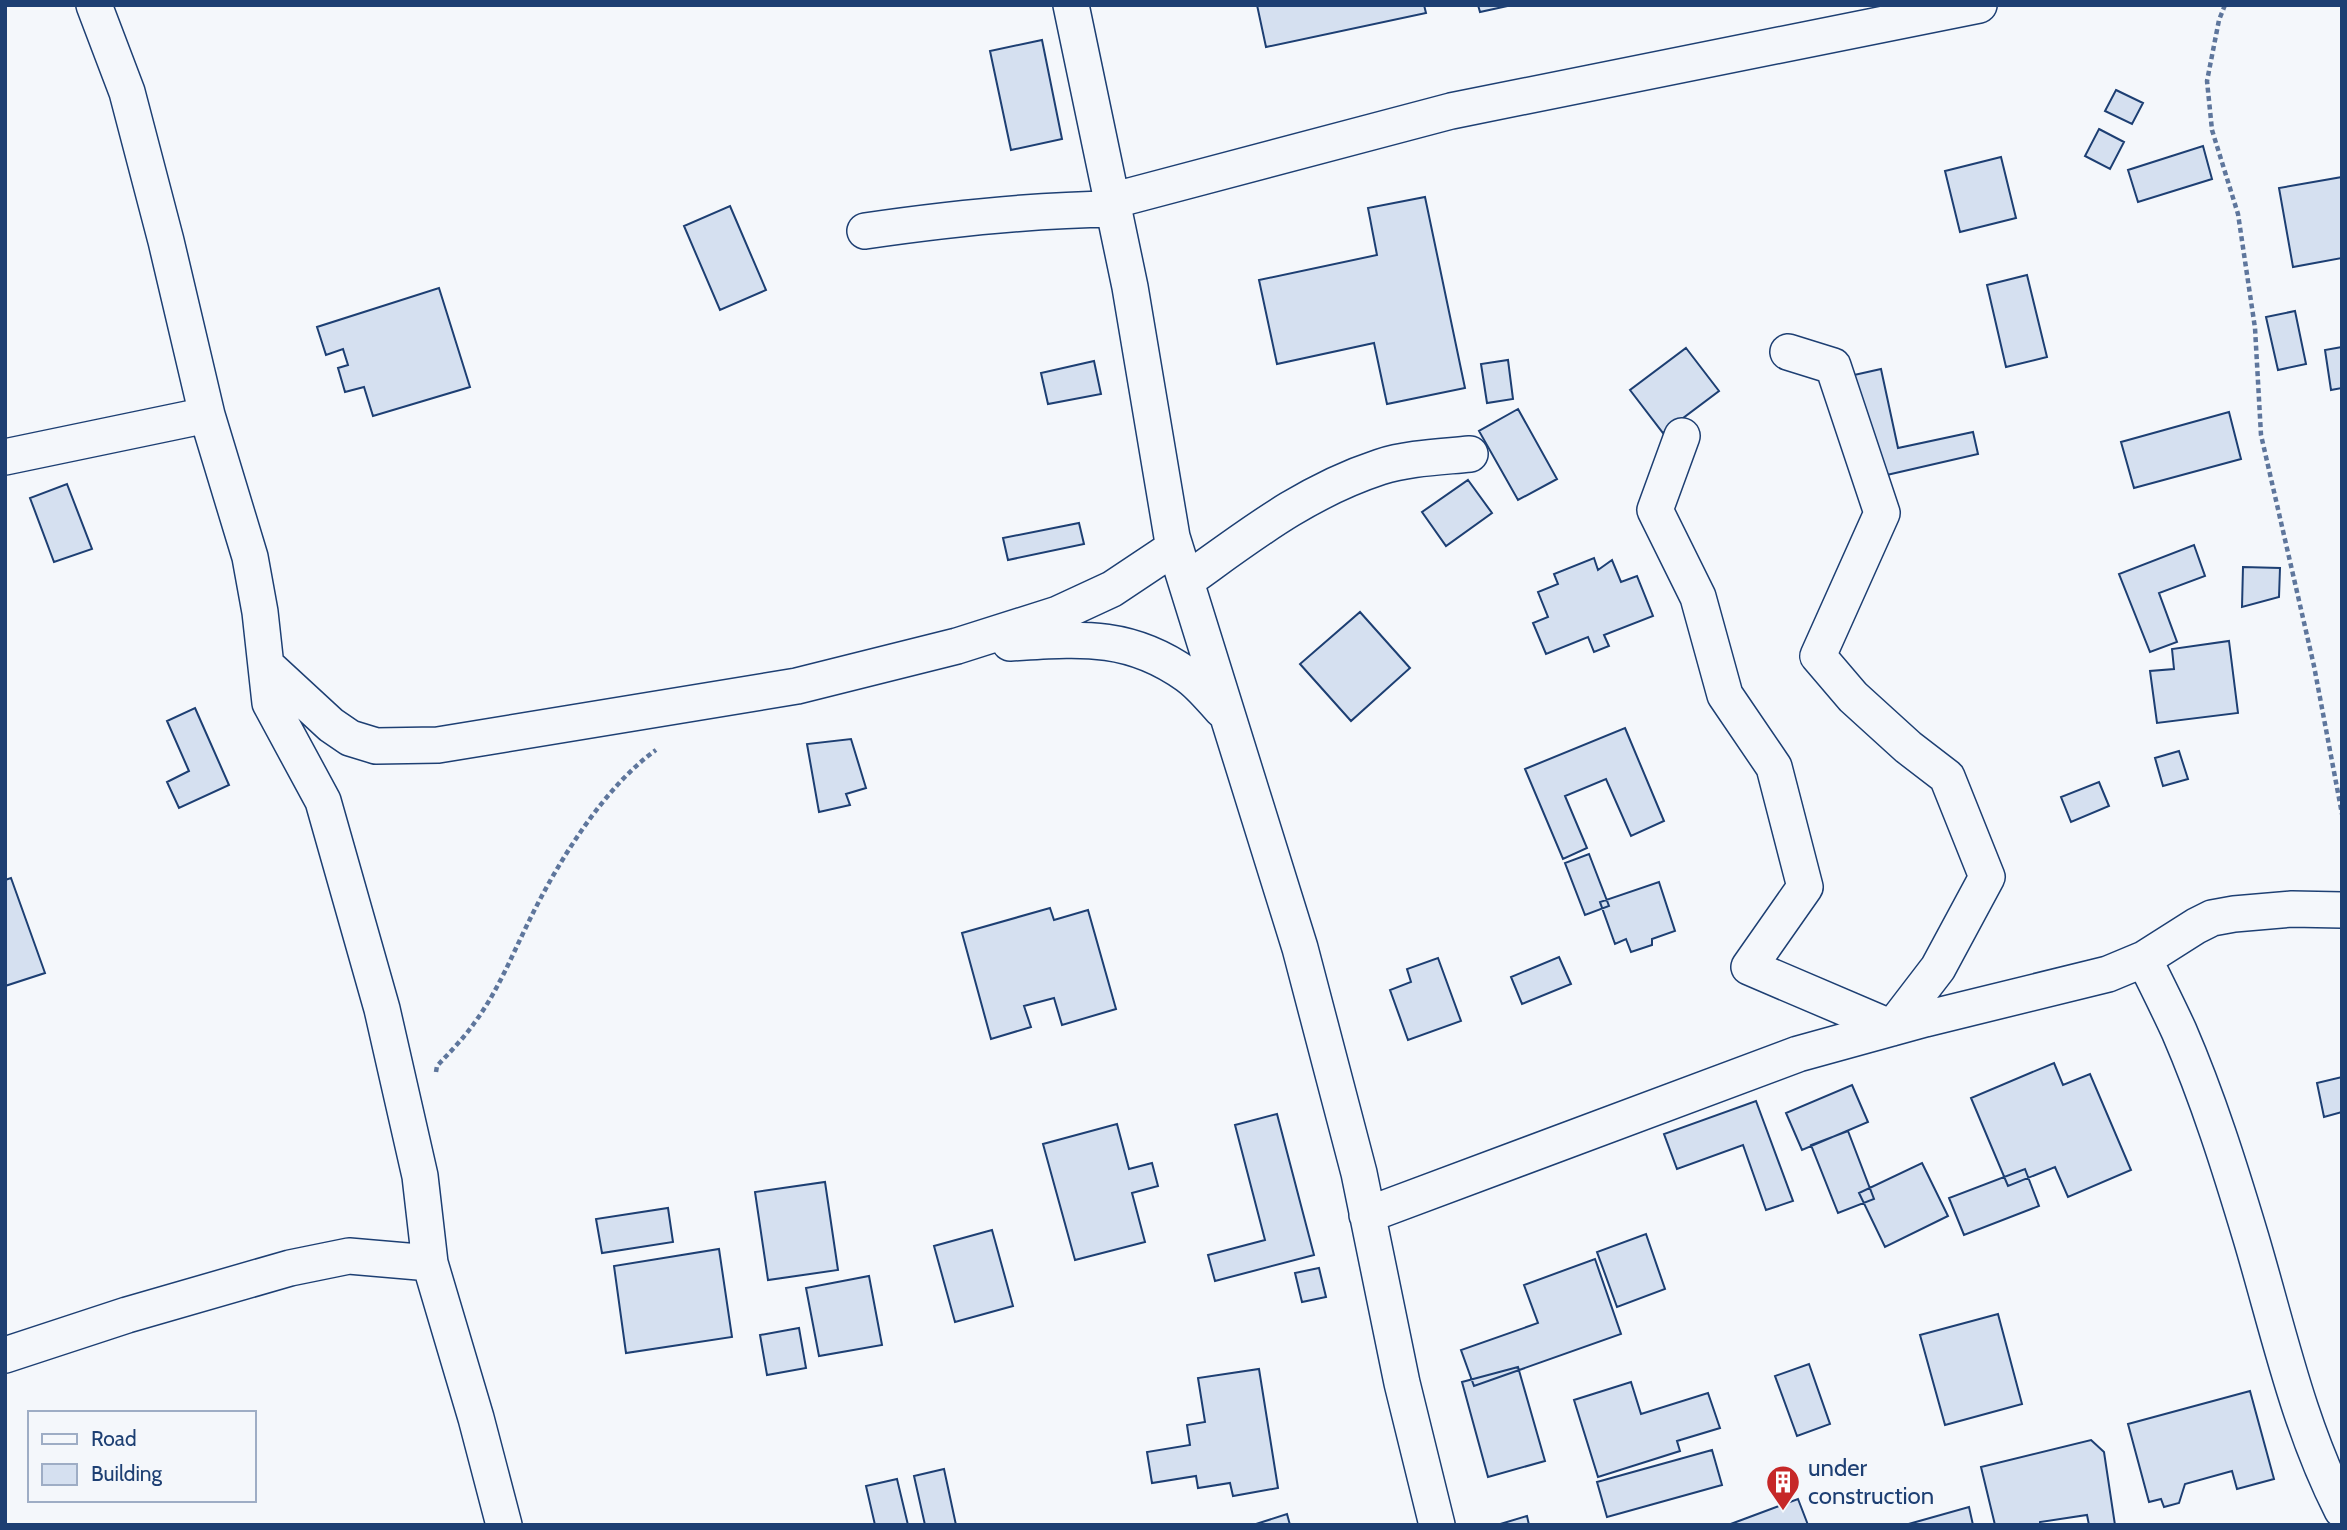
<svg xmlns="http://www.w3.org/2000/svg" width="2347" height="1530" font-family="Cabin,sans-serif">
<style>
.building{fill:#d5e0f0;stroke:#1d3f73;stroke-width:2}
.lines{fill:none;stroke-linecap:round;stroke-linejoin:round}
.minor-casing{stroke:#1d3f73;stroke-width:38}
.path{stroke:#5e769c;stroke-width:4.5;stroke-dasharray:5 3.5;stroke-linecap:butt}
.minor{stroke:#f4f7fb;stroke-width:35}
.labels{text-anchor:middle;stroke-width:5;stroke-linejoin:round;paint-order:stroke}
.poi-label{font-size:24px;fill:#1d3f73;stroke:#f4f7fb;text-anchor:start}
</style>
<rect width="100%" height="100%" fill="#f4f7fb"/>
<path class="building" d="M1257,5H1424L1426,13L1266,47Z
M1478,5H1512L1480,12Z
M1042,40L1062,139L1011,150L990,51Z
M2116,90L2143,103L2132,124L2105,111Z
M2099,129L2124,142L2110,169L2085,156Z
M2203,146L2212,179L2138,202L2128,170Z
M2001,157L2016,218L1960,232L1945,171Z
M2342,177V258L2293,267L2279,188Z
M1425,197L1465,388L1387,404L1374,343L1277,364L1259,280L1377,255L1368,208Z
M730,206L766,290L720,310L684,226Z
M2027,275L2047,357L2006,367L1987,285Z
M439,288L470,387L373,416L364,387L345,392L338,368L348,365L343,349L326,355L317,327Z
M2295,311L2306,364L2278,370L2266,317Z
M2342,347V388L2331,390L2325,350Z
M1686,348L1719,391L1663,433L1630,390Z
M1508,360L1513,399L1487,403L1481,364Z
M1094,361L1101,394L1048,404L1041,373Z
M1881,369L1898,448L1973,432L1978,454L1878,477L1854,375Z
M1518,409L1557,479L1518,500L1479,431Z
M2229,412L2241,459L2134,488L2121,442Z
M1468,480L1492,513L1446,546L1422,512Z
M67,484L92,549L54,562L30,498Z
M1079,523L1084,544L1008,560L1003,538Z
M2194,545L2205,576L2159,593L2177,642L2150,652L2119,574Z
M1594,558L1598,570L1612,560L1621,582L1637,576L1653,616L1604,635L1609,646L1594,652L1588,637L1546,654L1533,623L1548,617L1538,592L1558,584L1554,574Z
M2243,567L2280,568L2279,597L2242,607Z
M1360,612L1410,668L1351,721L1300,664Z
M2229,641L2238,713L2157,723L2150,671L2174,669L2172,649Z
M195,708L229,785L179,808L167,782L189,771L167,721Z
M1625,728L1664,821L1631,836L1606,779L1565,796L1587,848L1563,859L1525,769Z
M851,739L866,788L846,794L850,805L819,812L807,744Z
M2179,751L2188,779L2163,786L2155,758Z
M2099,782L2109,806L2071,822L2061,797Z
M1589,854L1609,906L1585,915L1565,863Z
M11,878L45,973L5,986V880Z
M1659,882L1675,931L1652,939V945L1631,952L1626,939L1615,944L1600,902Z
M1050,908L1054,920L1088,910L1116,1009L1062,1025L1054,998L1024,1006L1031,1027L991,1039L962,933Z
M1559,957L1571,984L1522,1004L1511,977Z
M1438,958L1461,1021L1408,1040L1390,990L1411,982L1407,969Z
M2054,1063L2063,1085L2090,1074L2131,1170L2068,1197L2055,1167L2008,1186L1971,1098Z
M2342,1077V1112L2324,1117L2317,1083Z
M1852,1085L1868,1122L1802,1150L1786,1113Z
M1756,1101L1793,1201L1766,1210L1743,1145L1677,1169L1664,1134Z
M1277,1114L1314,1255L1215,1281L1208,1255L1265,1240L1235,1125Z
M1117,1124L1129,1169L1152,1163L1158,1186L1132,1193L1145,1242L1075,1260L1043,1144Z
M1848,1131L1874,1199L1838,1213L1811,1145Z
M1922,1163L1948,1216L1885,1247L1859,1193Z
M2025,1169L2039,1206L1964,1235L1949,1198Z
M825,1182L838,1270L768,1280L755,1192Z
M668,1208L673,1242L602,1253L596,1219Z
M992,1230L1013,1306L955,1322L934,1246Z
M1646,1234L1665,1289L1617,1307L1597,1252Z
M719,1249L732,1337L626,1353L614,1266Z
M1595,1259L1621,1334L1474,1386L1461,1350L1538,1323L1524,1285Z
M1319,1268L1326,1297L1302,1302L1295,1273Z
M869,1276L882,1345L819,1356L806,1288Z
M1998,1314L2022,1404L1945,1425L1920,1335Z
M799,1328L806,1368L767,1375L760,1335Z
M1809,1364L1830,1424L1797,1436L1775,1376Z
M1518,1367L1545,1461L1488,1477L1462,1382Z
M1259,1369L1278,1488L1233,1496L1230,1483L1198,1488L1196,1476L1152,1483L1147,1452L1190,1445L1187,1425L1205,1422L1198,1378Z
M1631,1382L1641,1414L1708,1393L1720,1428L1677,1441L1680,1451L1598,1477L1574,1400Z
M2250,1391L2274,1479L2237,1489L2232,1471L2185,1484L2179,1503L2164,1507L2161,1499L2149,1502L2128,1424Z
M2091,1440L2104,1452L2115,1525H2089L2087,1515L2040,1522V1525H1995L1981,1467Z
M1712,1450L1722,1485L1607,1517L1597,1482Z
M944,1469L956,1525H925L914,1476Z
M897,1479L908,1525H875L866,1486Z
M1798,1499L1808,1525H1728Z
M1969,1507L1973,1525H1905Z
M1287,1514L1290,1525H1253Z
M1527,1516L1529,1525H1497Z"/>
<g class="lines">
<g class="minor-casing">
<path id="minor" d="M94,5L127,92L166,241L207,415L250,557L260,612L270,703L323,801L382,1009L420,1176L430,1263L476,1418L504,1525
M1071,5L1130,287L1172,537L1300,948L1359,1173L1402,1383L1437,1525
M1111,201L1451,111L1979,5
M865,231C948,219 1030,210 1113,209
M1682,436L1655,510L1698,597L1725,695L1774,767L1805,887L1749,967L1892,1028L1938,968L1987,877L1947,777L1908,747L1853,697L1818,656L1882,513L1833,366L1788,352
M5,457L207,415
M1186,581C1249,536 1304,492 1380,467C1408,458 1440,457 1470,454
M1010,643C1078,639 1128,633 1187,675C1200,684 1211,698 1222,710
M266,665L331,725L350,738L376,746L438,745L797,686L957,646L1058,614L1112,589L1175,547
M2144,959C2156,983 2168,1007 2179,1031C2208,1098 2230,1168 2251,1238C2278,1329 2298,1424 2342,1510
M1367,1215L1798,1054L1925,1019L2108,974L2144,959L2196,926L2212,918L2234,914L2292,909L2342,910
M5,1355L127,1315L290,1268L349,1256L430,1263"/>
</g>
<path class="path" d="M2225,5L2219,20L2207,81L2212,130L2238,214L2255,328L2261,435L2314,666L2342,814
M436,1072L437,1066C450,1052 464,1038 475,1022C498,991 513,953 530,919C558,862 604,787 656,750"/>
<use href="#minor" class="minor"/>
</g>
<defs>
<g id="building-pin" transform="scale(1.75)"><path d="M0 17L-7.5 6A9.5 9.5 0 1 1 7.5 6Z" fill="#c62828" stroke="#f4f7fb"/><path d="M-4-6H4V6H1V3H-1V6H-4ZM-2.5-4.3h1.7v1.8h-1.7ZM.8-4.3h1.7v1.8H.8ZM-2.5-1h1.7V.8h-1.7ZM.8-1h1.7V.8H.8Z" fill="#fff"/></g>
</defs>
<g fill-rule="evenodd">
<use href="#building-pin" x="1783" y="1482"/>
</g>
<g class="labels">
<g class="poi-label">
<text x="1808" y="1476">under<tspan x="1808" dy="28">construction</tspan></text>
</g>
</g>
<rect width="2347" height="1530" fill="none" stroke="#1d3f73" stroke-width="14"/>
<rect x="28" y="1411" width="228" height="91" fill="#f4f7fb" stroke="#9eadc5" stroke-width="2"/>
<rect x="42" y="1434" width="35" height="10" fill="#f4f7fb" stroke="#9eadc5" stroke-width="2"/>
<text x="91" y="1446" font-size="21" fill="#1d3f73">Road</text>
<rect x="42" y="1464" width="35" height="21" fill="#d5e0f0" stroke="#9eadc5" stroke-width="2"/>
<text x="91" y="1481" font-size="21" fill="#1d3f73">Building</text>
</svg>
